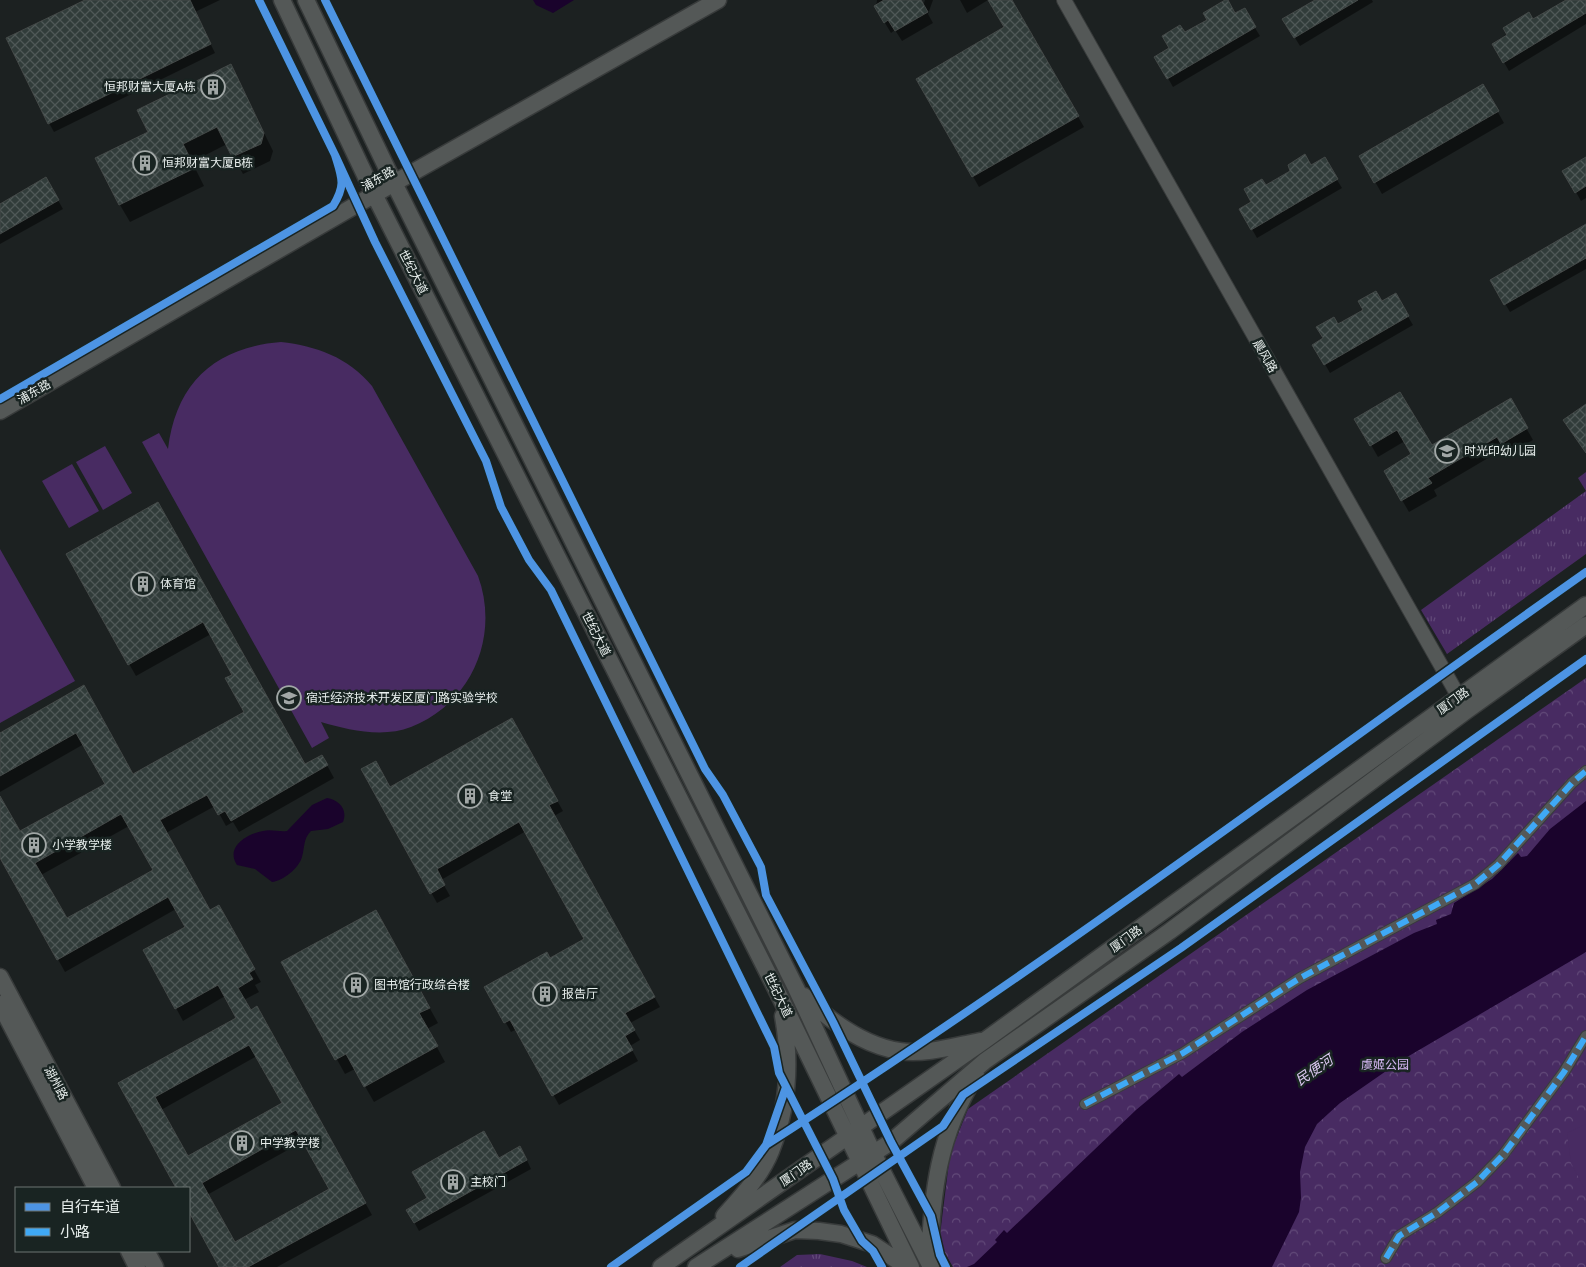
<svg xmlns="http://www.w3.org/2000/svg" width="1586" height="1267" font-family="Figtree,'Noto Sans SC',sans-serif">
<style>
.grass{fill:url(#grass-tufts)}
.park{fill:url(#park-crowns)}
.pitch{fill:#482b62}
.water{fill:#1a032c}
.shadow{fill:#0007;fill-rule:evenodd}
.building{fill:url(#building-cross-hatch);stroke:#444948;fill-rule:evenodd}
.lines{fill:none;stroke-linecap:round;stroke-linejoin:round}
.pedestrian-casing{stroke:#383b3b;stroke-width:12}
.minor-casing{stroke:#383b3b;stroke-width:16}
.tertiary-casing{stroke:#383b3b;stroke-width:19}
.pedestrian{stroke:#545857;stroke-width:10}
.minor{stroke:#545857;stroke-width:14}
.tertiary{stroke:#545857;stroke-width:16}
.quiet{stroke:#3fa9f5;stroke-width:6;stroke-dasharray:12 6;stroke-linecap:butt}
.cycleway-casing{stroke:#192422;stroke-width:11}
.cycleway{stroke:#4d94e3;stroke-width:8}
.labels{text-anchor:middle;stroke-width:5;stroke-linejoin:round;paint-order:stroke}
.poi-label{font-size:12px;fill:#e8efed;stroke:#192422;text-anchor:start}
.street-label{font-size:12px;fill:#e8efed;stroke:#192422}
.park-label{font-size:12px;fill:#d6b9f5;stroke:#192422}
.water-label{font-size:14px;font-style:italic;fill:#decaf3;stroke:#192422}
</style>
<defs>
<pattern id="grass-tufts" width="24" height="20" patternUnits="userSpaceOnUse" patternTransform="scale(1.25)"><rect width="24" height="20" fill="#482b62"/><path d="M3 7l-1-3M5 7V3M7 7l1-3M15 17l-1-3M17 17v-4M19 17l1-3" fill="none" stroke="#624a79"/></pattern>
<pattern id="park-crowns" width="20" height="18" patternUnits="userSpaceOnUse" patternTransform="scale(1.25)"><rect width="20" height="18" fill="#482b62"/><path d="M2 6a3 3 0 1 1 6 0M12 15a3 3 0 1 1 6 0" fill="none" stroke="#624a79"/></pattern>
<pattern id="building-cross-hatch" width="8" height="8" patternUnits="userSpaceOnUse" patternTransform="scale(1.25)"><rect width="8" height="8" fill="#313c3a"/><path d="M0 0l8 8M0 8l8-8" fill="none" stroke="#4f5857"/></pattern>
</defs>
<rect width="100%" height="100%" fill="#1c2121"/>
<path class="grass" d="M1586,472V554L1447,654L1421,610L1586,491L1578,478Z
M820,1254L852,1261L867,1267H780L797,1255Z"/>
<path class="park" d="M1586,678V1267H953L939,1243L950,1154L968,1109Z"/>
<path class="pitch" d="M281,342C316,346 348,357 372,386L478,576C500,636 472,703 411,727C383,738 348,730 321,722L329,738L312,748L142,442L159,433L168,449C176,383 215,347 281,342Z
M105,446L132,493L103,510L76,462Z
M72,464L99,511L69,528L42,481Z
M0,549L75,681L0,723Z
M1586,1124V1192L1571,1163L1567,1133Z"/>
<path class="water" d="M533,0H574L553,13L536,5Z
M327,798C339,800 348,809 343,822L328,829L311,831C303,839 305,847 302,857C299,868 283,881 272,882L255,869L237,865C225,847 247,834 263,831C271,829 279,832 287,831L312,805Z
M1586,801V952L1402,1060L1340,1103L1317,1124L1305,1147L1300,1172L1301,1198L1299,1212L1272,1267H967L974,1264L997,1242L995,1240L1004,1230L1007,1233L1136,1110L1179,1074L1182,1077L1242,1032L1307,990L1414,933L1437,924L1436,920L1451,914L1454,903L1492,879L1518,853L1521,857L1527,856L1550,829Z"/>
<path class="shadow" d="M87,0H220L195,12L215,53L54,132L49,123Z
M877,0H922L920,8L922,9L925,0H933L928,14L933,23L902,41L895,30L891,33L876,8Z
M960,0H988L967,13Z
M990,0H1011L1084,127L979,187L918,80L1005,28Z
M1317,0H1372L1373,2L1300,46L1284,20Z
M1568,0H1586V24L1509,71L1494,45Z
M1244,10L1260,36L1173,87L1156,57L1171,49L1184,34Z
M231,66L273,151L270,161L243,174L227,144L192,162L204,186L130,222L120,205L149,133Z
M1483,86L1504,123L1382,194L1361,157Z
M1586,158V198L1581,201L1564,171Z
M1324,159L1342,188L1257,238L1241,210L1253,203L1266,187Z
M46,179L63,209L0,244V205Z
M1586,230V269L1510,312L1491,280Z
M1395,295L1413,325L1330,373L1314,345L1324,339L1338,326Z
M1400,393L1431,446L1510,400L1533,440L1508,454L1505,448L1434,490L1437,496L1409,512L1385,471L1413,455L1405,441L1378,457L1356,419Z
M157,504L304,765L322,756L334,778L239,832L233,822L226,826L215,806L166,833L210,911L218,907L261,982L255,985L259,992L244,1000L250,1011L256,1008L372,1215L277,1267H221L189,1209V1188H177L119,1083L238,1018L225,996L183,1021L176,1008L145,950L187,927L176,909L65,972L0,855V798L20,833L107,784L84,744L0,792V734L83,686L133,775L246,712L234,675L211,634L136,676L67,555ZM129,826L154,870L66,920L41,875ZM257,1056L283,1104L187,1157L161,1110ZM304,1141L331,1190L234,1244L207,1195Z
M511,720L563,811L554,816L660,1007L630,1023L640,1040L630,1046L638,1061L559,1105L517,1029L511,1032L486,987L550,960L586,940L526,831L441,880L450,896L437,903L363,770L390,788Z
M384,926L438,1023L427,1029L445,1062L374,1102L355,1069L345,1074L283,962Z
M525,1156L531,1169L419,1231L408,1211L499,1160Z"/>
<path class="building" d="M85,0H190L211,44L48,124L6,38Z
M884,0H921L928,12L895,31L888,20L884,23L874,6Z
M988,0H1012L1079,116L972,177L916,79L1004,27Z
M1225,0H1228L1235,13L1245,8L1256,27L1167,79L1154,57L1169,48L1162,36L1180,25L1185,32L1207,20L1203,13Z
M1315,0H1358L1294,38L1282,19Z
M1566,0H1586V13L1503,63L1492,44L1507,35L1503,28L1529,12L1533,19Z
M231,64L264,133L261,144L232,157L217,127L183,144L195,168L119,205L95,158L148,132L137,110Z
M1483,84L1499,111L1374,183L1359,156Z
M1305,154L1311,165L1325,157L1338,179L1251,230L1239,209L1251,202L1244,189L1262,179L1266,185L1290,171L1288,165Z
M1586,157V186L1575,193L1562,171Z
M46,177L59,200L0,234V204Z
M1586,224V258L1504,305L1490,280Z
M1376,291L1382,301L1396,293L1409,316L1324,365L1312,345L1323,338L1316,327L1334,317L1338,324L1363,310L1358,301Z
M1400,392L1432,445L1511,398L1528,428L1501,444L1497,437L1428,478L1432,483L1401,501L1384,471L1411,454L1397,430L1370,446L1354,419Z
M1586,404V453L1563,420Z
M158,502L305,764L322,755L328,765L231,821L225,811L218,815L207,795L160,820L210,910L219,905L255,969L249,973L253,979L238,988L251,1010L257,1006L366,1203L248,1267H219L189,1212V1188H176L118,1083L236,1018L218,985L175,1009L143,950L185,927L168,897L57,960L0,858V796L20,831L105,784L76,733L0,776V733L84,685L133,774L244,712L225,678L232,675L203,622L128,665L66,554ZM121,814L153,870L67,918L35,863ZM249,1045L282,1103L188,1156L155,1097ZM296,1130L329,1189L235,1242L202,1183Z
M512,718L558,801L549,805L655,997L625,1013L635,1030L625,1036L633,1050L552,1096L510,1020L504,1023L484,987L547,952L550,958L584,939L519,822L437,869L445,885L430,894L361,769L376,761L390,787Z
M376,910L430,1008L419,1013L438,1046L364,1087L346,1054L335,1060L281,962Z
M484,1131L499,1158L520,1146L527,1160L414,1223L406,1210L427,1198L412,1172Z"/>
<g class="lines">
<g class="pedestrian-casing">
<path id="pedestrian" d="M1085,1104L1183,1053L1300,978L1475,884L1498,865L1572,783L1586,771
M1386,1258L1399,1236L1438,1212L1477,1182L1503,1155L1564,1072L1586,1036"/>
</g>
<g class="minor-casing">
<path id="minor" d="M1064,0L1464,706"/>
</g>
<g class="tertiary-casing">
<path id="tertiary" d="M282,0L374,194L781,999L911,1267
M306,0L394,183L796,988L873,1153L931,1267
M0,411L394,183L718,0
M0,977L112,1188
M804,996C830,1021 862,1045 899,1051C925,1055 954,1046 980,1041
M0,1004L96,1188
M724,1216C741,1197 761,1176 771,1151C788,1108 791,1061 783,1016
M738,1249L795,1230L819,1231L841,1234L872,1244L907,1267
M129,1251L137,1267
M146,1251L155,1267
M929,1262C932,1193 938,1135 976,1075
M661,1267L984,1041L1586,605
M696,1267L891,1142L985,1061L1170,931L1466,711L1586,625"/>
</g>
<use href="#pedestrian" class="pedestrian"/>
<use href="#minor" class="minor"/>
<use href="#tertiary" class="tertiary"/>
<path class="quiet" d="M1085,1104L1183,1053L1300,978L1475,884L1498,865L1572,783L1586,771
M1386,1258L1399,1236L1438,1212L1477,1182L1503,1155L1564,1072L1586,1036"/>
<g class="cycleway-casing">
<path id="cycleway" d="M325,0L705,769L723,795L761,867L766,895L833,1022L891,1142L931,1216L940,1255L946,1267
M335,155L375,242L486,461L501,507L529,560L551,590L774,1047L779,1073L833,1179L844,1210L862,1241L873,1251L882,1267
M0,399L333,206C346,185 342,178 335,155L259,0
M766,1145C1047,965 1314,764 1586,572
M611,1267L746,1172L766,1145L786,1087
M740,1267L943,1126L963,1095L1181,948L1586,659"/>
</g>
<use href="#cycleway" class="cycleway"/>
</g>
<defs>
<g id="building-ring" transform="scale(1.25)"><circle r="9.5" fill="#192422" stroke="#a1a7a6" stroke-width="1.5"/><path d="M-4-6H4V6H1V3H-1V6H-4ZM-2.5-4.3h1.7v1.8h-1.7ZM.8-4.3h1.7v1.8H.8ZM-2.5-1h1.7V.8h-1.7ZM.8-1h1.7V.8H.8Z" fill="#a1a7a6"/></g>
<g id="school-ring" transform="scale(1.25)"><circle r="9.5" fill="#192422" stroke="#a1a7a6" stroke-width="1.5"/><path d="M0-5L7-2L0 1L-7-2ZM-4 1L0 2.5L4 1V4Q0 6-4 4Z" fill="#a1a7a6"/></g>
</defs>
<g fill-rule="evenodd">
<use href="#building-ring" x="213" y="87"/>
<use href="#building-ring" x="145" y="163"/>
<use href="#school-ring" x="1447" y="451"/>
<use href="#building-ring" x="143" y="584"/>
<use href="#school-ring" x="289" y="698"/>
<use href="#building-ring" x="470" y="796"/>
<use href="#building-ring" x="34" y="845"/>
<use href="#building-ring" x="356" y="985"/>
<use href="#building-ring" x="545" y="994"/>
<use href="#building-ring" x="242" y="1143"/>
<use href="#building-ring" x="453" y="1182"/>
</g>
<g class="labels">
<g class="poi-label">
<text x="196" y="91" text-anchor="end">恒邦财富大厦A栋</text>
<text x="162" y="167">恒邦财富大厦B栋</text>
<text x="1464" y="455">时光印幼儿园</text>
<text x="160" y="588">体育馆</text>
<text x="306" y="702">宿迁经济技术开发区厦门路实验学校</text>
<text x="488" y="800">食堂</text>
<text x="52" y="849">小学教学楼</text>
<text x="374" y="989">图书馆行政综合楼</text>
<text x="562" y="998">报告厅</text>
<text x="260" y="1147">中学教学楼</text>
<text x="470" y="1186">主校门</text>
</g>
<g class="street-label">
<text transform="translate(378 179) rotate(-30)" y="4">浦东路</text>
<text transform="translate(413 272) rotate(63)" y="4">世纪大道</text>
<text transform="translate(1265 356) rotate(60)" y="4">晨风路</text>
<text transform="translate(34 392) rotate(-30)" y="4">浦东路</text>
<text transform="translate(596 634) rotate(63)" y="4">世纪大道</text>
<text transform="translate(1453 701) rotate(-36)" y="4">厦门路</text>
<text transform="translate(1126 939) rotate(-36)" y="4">厦门路</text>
<text transform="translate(778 995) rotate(64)" y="4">世纪大道</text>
<text transform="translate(56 1083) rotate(62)" y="4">湖州路</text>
<text transform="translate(796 1173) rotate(-35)" y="4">厦门路</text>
</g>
<g class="park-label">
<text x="1385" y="1069">虞姬公园</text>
</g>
<g class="water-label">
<text transform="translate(1314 1070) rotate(-34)" y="5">民便河</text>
</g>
</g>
<rect x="15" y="1187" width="175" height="65" fill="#192422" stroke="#6c7573"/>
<rect x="25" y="1203" width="25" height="8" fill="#4d94e3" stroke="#6c7573"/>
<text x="60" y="1212" font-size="15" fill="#e8efed">自行车道</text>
<rect x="25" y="1228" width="25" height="8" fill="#3fa9f5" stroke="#6c7573"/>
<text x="60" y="1237" font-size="15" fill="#e8efed">小路</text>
</svg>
